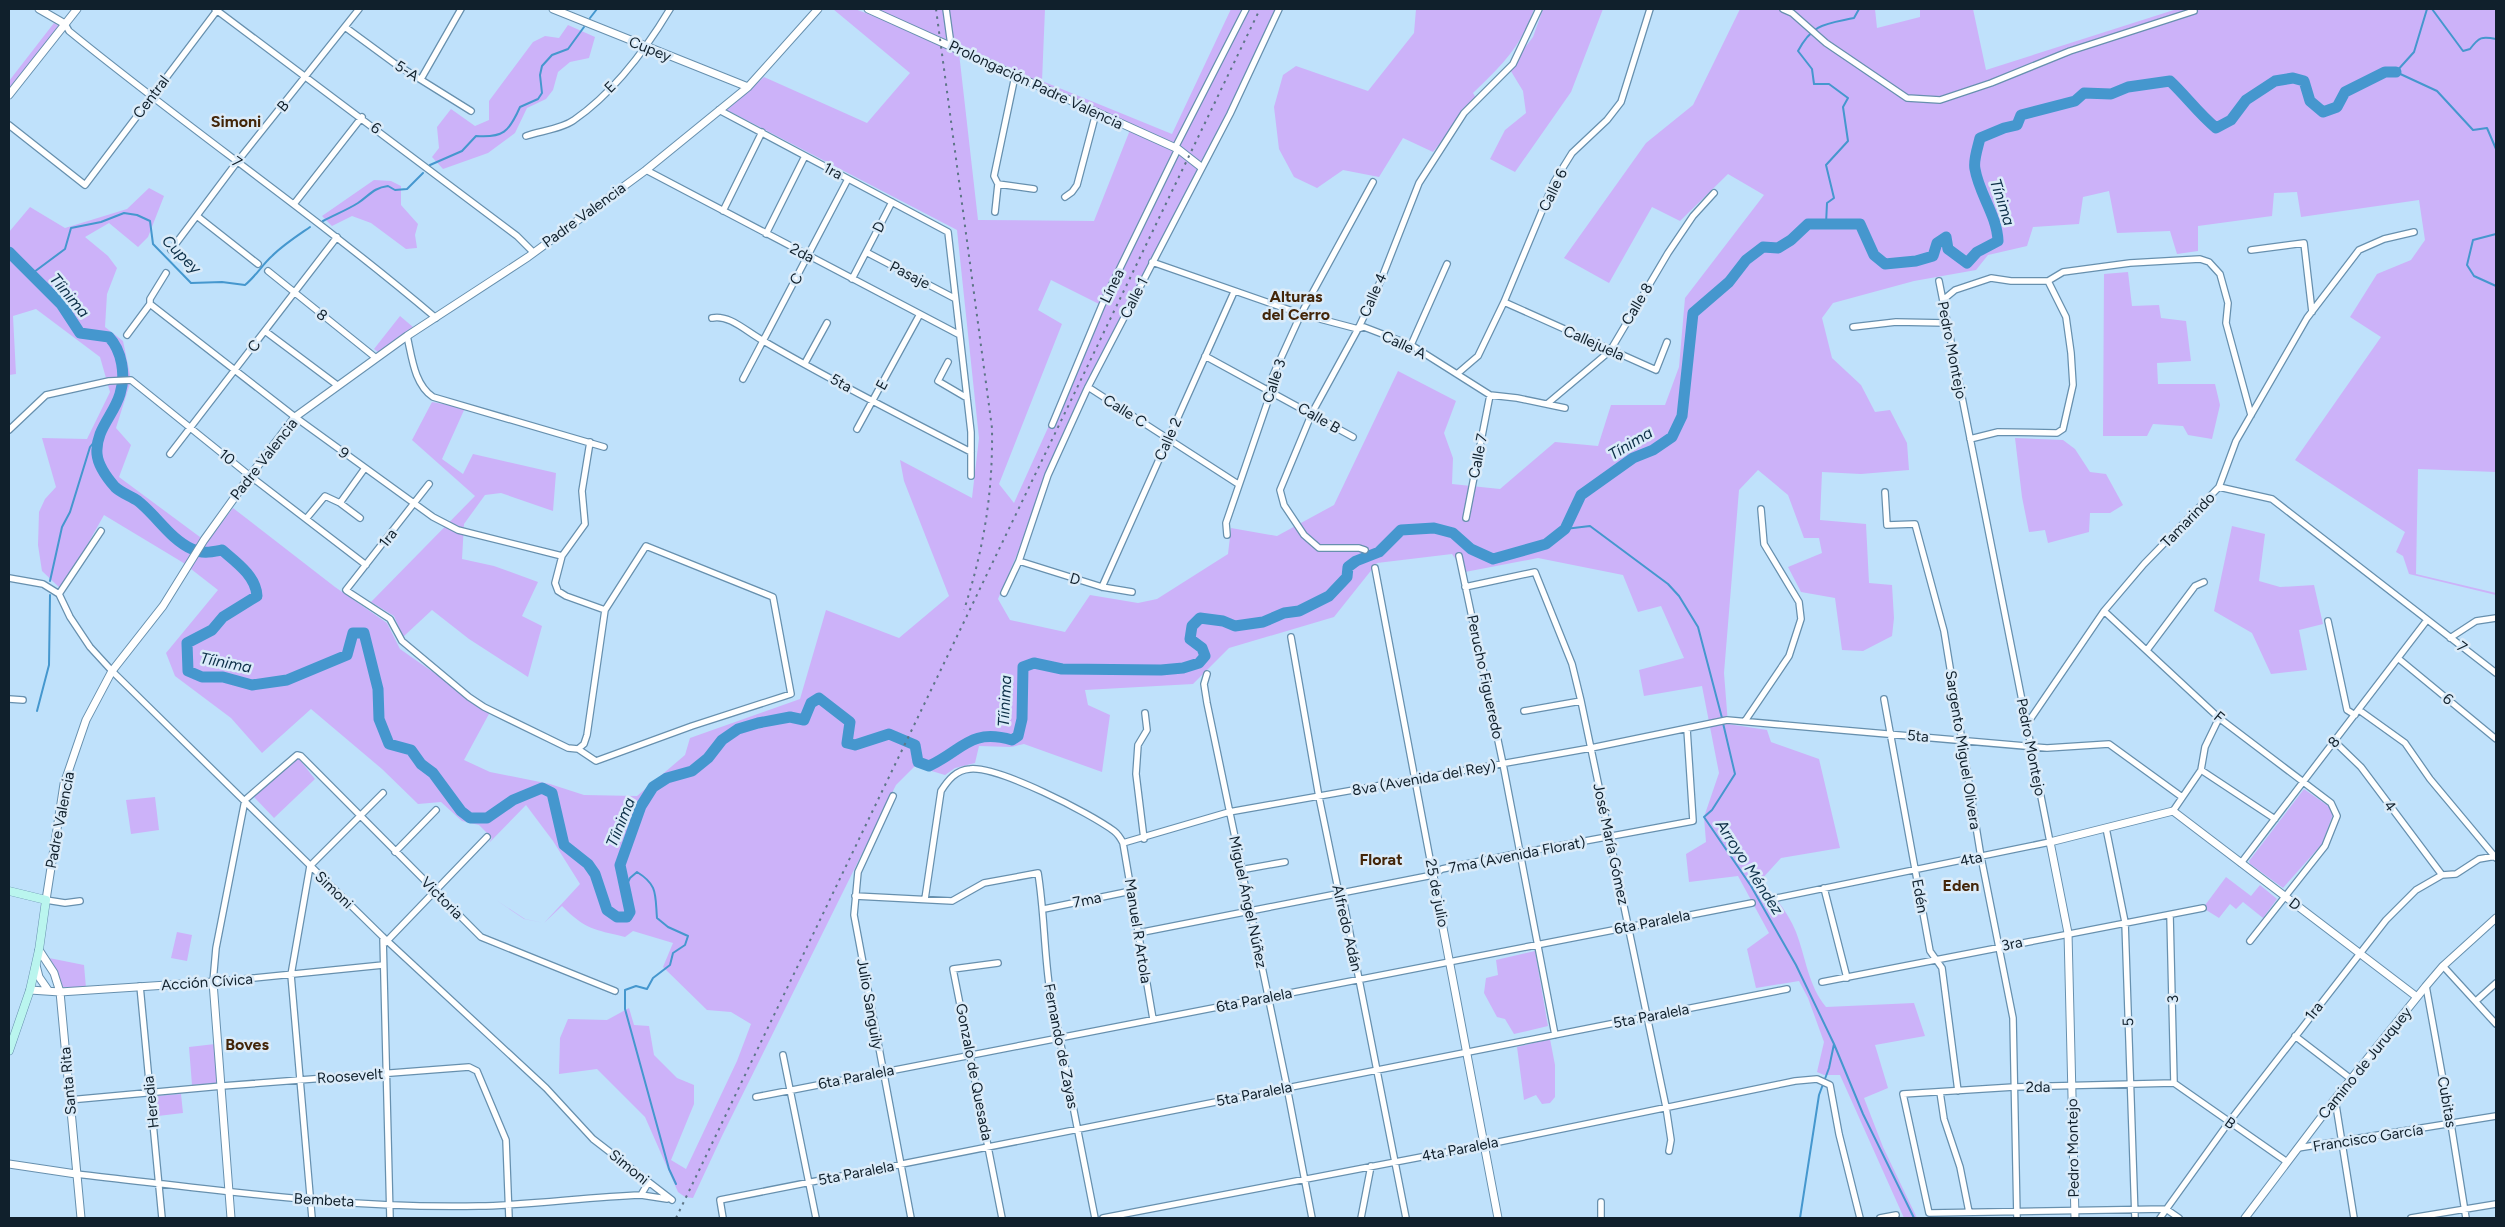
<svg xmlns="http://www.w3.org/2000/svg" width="2505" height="1227" font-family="Figtree,sans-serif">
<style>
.green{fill:#ccb2f9;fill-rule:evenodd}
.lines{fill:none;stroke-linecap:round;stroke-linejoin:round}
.stream{stroke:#4597ce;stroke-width:2}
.river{stroke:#4597ce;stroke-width:11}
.minor-casing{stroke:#6790ae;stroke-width:8}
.tertiary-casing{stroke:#6790ae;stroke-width:9}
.secondary-casing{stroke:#6790ae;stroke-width:9}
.minor{stroke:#fff;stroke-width:5.5}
.tertiary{stroke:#fff;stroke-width:7}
.secondary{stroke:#baf5ee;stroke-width:8}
.rail{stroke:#5e7688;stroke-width:2;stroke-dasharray:2.5 5;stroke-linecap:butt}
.labels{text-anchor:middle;stroke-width:5;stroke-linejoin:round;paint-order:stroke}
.street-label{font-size:15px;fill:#10202c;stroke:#daebf9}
.neighbourhood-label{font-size:16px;font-weight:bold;fill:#432508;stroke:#daebf9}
.water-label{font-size:16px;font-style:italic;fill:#0d3048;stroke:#daebf9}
</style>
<rect width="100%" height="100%" fill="#bfe1fb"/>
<path class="green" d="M833,9H855L876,17L879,9H1045L1042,81L1172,134L1231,9H1280L1088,387L998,599L1010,620L1065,632L1090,595L1138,603L1157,599L1228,554L1231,528L1277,536L1334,505L1398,371L1456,401L1444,433L1453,458L1452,484L1500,489L1555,442L1598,446L1611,405H1665L1679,367L1685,298L1764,195L1728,174L1680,221L1652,207L1609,283L1564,258L1646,143L1693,105L1740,9H1875L1877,28L1920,17V9H1973L1986,70L2177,9H2496V472L2418,469L2416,574L2496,593V595L2409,574L2403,556L2396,552L2405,532L2295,460L2381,337L2350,317L2377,274L2411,260L2425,240L2419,200L2301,217L2297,192L2274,193L2272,216L2198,226V251L2177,254L2170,231L2117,233L2109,191L2083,197L2079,224L2033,227L2027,246L1988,255L1976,270L1914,281L1833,303L1822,318L1832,358L1861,385L1875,412L1890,410L1907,443L1909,470L1861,474L1822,472L1820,520L1866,524L1869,583L1892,585L1894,618L1892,636L1863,651L1842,650L1835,598L1801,592L1788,567L1822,553L1819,538H1804L1788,495L1758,470L1739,490L1724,673L1728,724L1767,730L1771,742L1819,759L1840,848L1781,858L1761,880C1774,896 1788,912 1796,932C1806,958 1808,985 1826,1007L1914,1003L1925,1036L1875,1045L1888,1088L1864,1098L1883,1147L1917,1218H1904L1840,1075H1824L1817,1072L1824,1042L1808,998L1799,981L1756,988L1747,949L1769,933L1738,876L1689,882L1686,854L1706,842L1704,817L1719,773L1702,686L1644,696L1639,670L1684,658L1661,606L1638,612L1623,575L1538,558L1465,572L1452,554L1377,563L1334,617L1229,648L1193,684L1085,690L1088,705L1110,715L1102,772L1024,744L1011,747L979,746L975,763L955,768L945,775L915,766L896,785L722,1136L693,1198L685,1197L678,1192L645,1117L597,1069L559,1074L560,1038L568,1019L607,1020L629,1008L634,1025L649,1026L654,1055L677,1078L694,1085V1104L671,1160L686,1169L737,1061L751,1024L731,1012L707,1010L663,967L673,943L633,931L625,937C593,929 586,930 562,906L544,923L524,919L496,900L525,919L544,923L580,884L553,841L526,805L489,843L492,838L479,825L462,821L441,802L418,804L382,769L311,709L262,753L231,718L175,676L166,653L218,590L182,562L104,515L62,590L42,571L38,545L39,512L45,499L56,487L42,438L87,439L110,392L100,357L36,309L13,316L16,374L9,375V253L31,266L9,249V232L30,207L65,228L127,209L149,188L164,196L148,237L138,247L109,223L85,237L108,256L117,268L107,294L105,327L123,341L131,380L116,428L131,445L119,477L204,540L213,534L233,508L335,587L387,623L400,649L490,712L464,760L490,772L550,784L584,795L637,796L685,755L690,738L800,699L826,610L899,638L949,596L904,481L900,460L972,498L979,438L957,230L727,110L764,77L867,123L910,73ZM959,53L1130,130L1094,221L978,220ZM1051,280L1103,306L1014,503L999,484L1062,324L1038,310Z
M1416,9H1534C1521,47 1501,66 1473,93L1476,98L1433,152L1403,138L1379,177L1343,170L1317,188L1294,177L1279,149L1274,107L1283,75L1296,66L1368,91L1414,33Z
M1543,9H1603L1571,92L1515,172L1490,159L1505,130L1526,113L1523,91L1509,68L1533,37Z
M54,23L59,26L9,90V81Z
M568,25L595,37L589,58L570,62L558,72L553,90L546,99L527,108L515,133L488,153L443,169L432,157L439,148L437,127L451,109L475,126L489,120V101L533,42L545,36L559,38Z
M374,180L391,181L401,186V205L418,224L415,235L417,248L406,249L371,223L352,216L332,226L322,216Z
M2128,272L2132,306L2159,305L2161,318L2186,321L2191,361L2157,363L2158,384H2215L2220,405L2212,439L2188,435L2183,426L2153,424L2147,436H2103L2104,274Z
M400,316L413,327L378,352L374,349Z
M432,402L465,408L442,459L463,474L473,454L556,473L553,511L501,493L485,495L464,524L462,559L494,566L538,582L522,616L542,626L528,677L469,639L432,610L403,637L394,616L371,602L475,496L412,440Z
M2015,438L2063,440L2075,449L2090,472L2106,474L2123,505L2110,513H2090L2089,532L2048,543L2045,530L2029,532L2022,497Z
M2232,526L2265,534L2259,581L2280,587L2314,585L2323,624L2299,630L2307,670L2271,674L2252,633L2214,611Z
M295,759H299L315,779L274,818L254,797Z
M2304,789L2331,808L2333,814L2322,844L2283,888L2250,864L2249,861Z
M155,797L159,830L131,834L126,800Z
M2226,877L2251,896L2260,885L2277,899L2263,918L2243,902L2236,909L2230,904L2219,918L2203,908Z
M177,932L192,935L187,961L171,958Z
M1535,951L1548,1026L1514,1034L1505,1019L1497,1017L1484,993L1486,978L1498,975L1496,960Z
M49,958L84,965L86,988L63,987C56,978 57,967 49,958Z
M1550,1039L1555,1065V1097L1550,1103L1542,1104L1536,1095L1524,1100L1517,1047Z
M215,1044L218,1083L192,1085L189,1047Z
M181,1094L183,1113L158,1116L156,1096Z"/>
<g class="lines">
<path class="stream" d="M2427,9L2414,52L2396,72L2437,91L2473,130L2487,128L2496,149
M2432,9L2463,51L2470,49C2479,37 2482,36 2496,39
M590,18L597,9
M430,165L462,151L476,136C503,138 509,132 520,107L538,99L542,93L540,75L542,66L552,55L568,49L584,27
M323,221C334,215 347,210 358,203C370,195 373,188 388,186L395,190L407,189L423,173
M1826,224L1827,203L1834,198L1826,165L1848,141L1843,107L1848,98L1829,84H1814L1812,69L1798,51C1813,23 1826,24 1854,18L1859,9
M2496,234L2473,240L2467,265L2474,276L2496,286
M30,275L65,249L71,228L101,222L124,213L137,215L150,221L153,244L191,283L222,282L245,285C256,276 262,265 272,256C283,245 297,236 310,227
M1565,529L1590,526L1668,584L1679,596L1698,627L1722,718
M50,581L62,527L70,512L90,447L98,437
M37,711L49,665L50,595
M1723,723L1735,774L1712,810L1704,817L1751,886L1796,965L1834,1044L1863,1114L1914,1218
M625,888L630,878L637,872C658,885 655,894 657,918L668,927L688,936L685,945L673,953L670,965L653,978L647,989L636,986L625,990V1009L669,1169L676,1184
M1800,1218L1819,1095L1829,1068L1834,1044"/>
<path class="river" d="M9,252L61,304L80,333L109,337C122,351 126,375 120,394C114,415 95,430 97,454C98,465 108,479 115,487C121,493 131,496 138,501C157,516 170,539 192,549C202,554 211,552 222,550C236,562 256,576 257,596L223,617L212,630L187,643L188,671L202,677H223L252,685L287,680L347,655L353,633H364L378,689L379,719L389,744L411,750L421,764L433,773L461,811L470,818H487L513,800L542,788L552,793L564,845L588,864L595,874L607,910L617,917H627L630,912L620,865L641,806L653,787L667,778L692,771L708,758L722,740L738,729L758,723L790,717L804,720L811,703L819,698L850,722L847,743L855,745L889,734L915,745L918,762L929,766C963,750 970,728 1012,740L1018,736L1022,719L1023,667L1034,663L1062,669L1161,670L1183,668L1199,663L1205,656L1202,648L1190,639L1192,626L1200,618L1223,621L1235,626L1263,622L1284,613L1299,611L1329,596L1347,577L1348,567L1356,561L1379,552L1401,530L1434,528L1453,533L1471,549L1493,559L1546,544L1565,529L1581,495L1633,458L1653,450L1672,437L1682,416L1693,313L1729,282L1746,260L1763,247L1778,248L1791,240L1808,224H1860L1874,255L1885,264L1916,261L1933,256L1937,243L1946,237L1948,249L1967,263L1977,252L1998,241C1997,215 1979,194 1975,169C1973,160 1978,147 1980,138L2004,128L2017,125L2021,115L2075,101L2084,93L2111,94L2128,87L2170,81C2186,96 2199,114 2216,128L2231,120L2246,100L2275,81L2293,78L2304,81L2310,101L2323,112L2337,107L2345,92L2385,72H2396"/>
<g class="minor-casing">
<path id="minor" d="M215,9L517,236L533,252
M946,9L951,45
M1783,9L1792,13L1826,43L1907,98L1940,100L1991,83L2070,51L2194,11
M65,24L69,31C189,129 317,217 436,318
M345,27L394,63L471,111
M421,79L461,9
M719,110L948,232L971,432V476
M9,125L85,185L218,9
M526,136C540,131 562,129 574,120C613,93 646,49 670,9
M1175,148L1246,9
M646,170L958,334
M998,184L1034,189
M1065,197L1072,192L1077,185L1096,113
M294,204L362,117
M723,211L762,132
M995,212L998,184L994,176L1015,76
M197,216L258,264
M766,234L805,156
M171,250L237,162L359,9
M2251,250L2304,243L2312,312
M866,252L954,298
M1152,262L1301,314L1358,329L1364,327L1411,345L1490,395L1517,398L1565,408
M268,271L376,358
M852,279L892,202
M1943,300L1955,290L1991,278L2011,281H2048L2063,272L2130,263L2200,259L2209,262L2220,274L2228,303L2226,323L2251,415
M1504,302L1656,370L1667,342
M150,304L295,417L433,517L458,530L562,556
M712,318C729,314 747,332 762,340C830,380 901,416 971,452
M1853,327L1896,322L1947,323
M265,331L337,385
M127,335L150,304V299L166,273
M407,336C412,357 414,384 433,397L604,447
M1411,345L1447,264
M1205,356L1353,437
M948,362L938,381L967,398
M805,363L827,323
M1457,374L1478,356L1504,302L1554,182L1572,153L1607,120L1621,102L1650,9
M743,379L848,179
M1088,387L1238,484
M1547,404L1610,351L1668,253L1693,216L1714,193
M1052,425L1102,305L1178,149
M857,429L920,314
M9,430L46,395L109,381L131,380L250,476L366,565
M1970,439L1998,432L2057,433L2063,429L2073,385L2071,353L2066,317L2048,281
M590,442L582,491L585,524L562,556L555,583L558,591L566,596L605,610
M170,454L337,237
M2219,487L2272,499L2496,673
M1885,492L1887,525L1915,524L1944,631L1981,857L2013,1018L2017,1218
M340,503L365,468
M1466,518L1490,395
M306,519L325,496L340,503L360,518
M1227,535L1226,523L1271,392L1270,382L1301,314L1373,182
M1365,550L1359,548H1319L1304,535L1284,505L1280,490L1312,413L1358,329L1381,280L1419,183L1464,113L1513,64L1539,9
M1459,556L1503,764L1555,1035
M1019,561L1102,587L1132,592
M1375,568L1433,875
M9,578L43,584L59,594L70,617L90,647L112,671L383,937L546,1088L593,1139L672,1200
M1102,587L1234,292
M1465,587L1535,572L1572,664L1581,701L1666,1107L1671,1140L1669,1151
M346,590L429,484
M347,591L390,619L402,641L469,697L484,707L568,748L578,749L596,761L692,726L791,694L773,597L646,546L605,610L587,735L584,744L578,749
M1004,593L1019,561L1048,475L1088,387L1230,114L1279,9
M59,594L101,531
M2104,611L2219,718L2331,803L2337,816L2325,846L2250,941
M2328,621L2347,710L2355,715
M1291,637L1319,797L1338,889L1342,893L1406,1218
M2450,638L2476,621L2496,618
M2147,650L2195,586L2204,582
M2399,659L2496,739
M1207,674L1204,684L1207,703L1286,1082L1312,1218
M9,699L23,700
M1884,699L1930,951L1942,968L1958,1091
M2359,710L2405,743L2430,779L2496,858
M1524,711L1581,701
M1745,721L1789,656L1801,619L1799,602L1764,544L1761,509
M2027,724L2104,611L2144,564L2219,487L2236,441L2307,318L2359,250L2384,239L2414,232
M2334,741L2361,767L2442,875
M2201,770L2275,819
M893,796L858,872L854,915L911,1218
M2173,811L2201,770L2205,747L2219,718
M2106,828L2125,922L2135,1218
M1144,839L1136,774L1138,745L1147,730L1145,713
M1123,843L1229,812L1591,748L1727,720L2047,748L2109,744L2182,797
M395,852L436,810
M2241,863L2427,620
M1240,870L1285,862
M1824,888L1847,978
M855,896L952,901L984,883L1038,873C1044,910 1044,947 1049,984L1095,1218
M925,899L941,791C948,780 956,770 970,769C998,766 1090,813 1114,831C1118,834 1121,839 1123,843L1153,1019
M46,900L65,903L80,901
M1767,900L2050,842L1939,281
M1044,909L1131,891
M2170,915L2174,1083
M1138,933L1433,875L1442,869L1520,853L1693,821L1687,729
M383,937L390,1218
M385,943L487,837
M998,963L953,969L1002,1218
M383,965L213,982L216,948L245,800L297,755L301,756L481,937L615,991
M2443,966L2496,1024
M1822,982L2203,908
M140,986L162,1218
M2426,986L2451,1124L2466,1218
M2476,1001L2496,983
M2295,1036L2351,1079
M783,1055L816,1218
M2174,1083L2014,1087L1903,1094L1929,1213L2166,1209L2179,1218
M2174,1083L2287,1162
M1940,1092L1944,1119L1960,1167L1969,1212
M756,1097L1752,903
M2335,1099L2354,1218
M69,1100L222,1086L469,1067L477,1071L506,1140L509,1218
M2298,1148L2496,1116
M76,1174C210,1189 344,1209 479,1206C533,1205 587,1197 641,1195L648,1183
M641,1195L667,1199
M312,1218L291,975L310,866L383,793
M723,1218L720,1200L1787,989
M1103,1218L1484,1145L1795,1081L1817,1079L1830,1085L1839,1134L1860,1218
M1361,1218L1371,1166
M1601,1218V1202
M1880,1218L1896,1215
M2160,1218L2229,1122L2386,920L2416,890L2442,875L2456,874L2479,859L2496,856
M2411,1218L2496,1204"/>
</g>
<g class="tertiary-casing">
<path id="tertiary" d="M39,9L65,24
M553,9L748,87
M868,9L1178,149L1201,167
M9,95L77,9
M1433,875L1498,1218
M46,900L64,784L86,720L112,671L163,606L204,540L250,476L295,417L407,336L528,257L646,170L748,87L818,9
M39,950L54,973L60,992L81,1218
M36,965L39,977L48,990
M30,990L60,992L213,982L231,1218
M9,1164L76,1174
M2075,1218L2068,933L2050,842L2173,811L2417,997
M2245,1218L2335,1099L2426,986L2443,966L2496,918"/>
</g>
<g class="secondary-casing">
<path id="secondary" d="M9,891L46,900L39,950L30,990L9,1051"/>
</g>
<use href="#minor" class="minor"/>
<use href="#tertiary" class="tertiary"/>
<use href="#secondary" class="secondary"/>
<path class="rail" d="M936,9L992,428C993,493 984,548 964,610
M676,1218L1260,9"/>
</g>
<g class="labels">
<g class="street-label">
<text transform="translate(650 49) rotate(22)" y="5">Cupey</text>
<text transform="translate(407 71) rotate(32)" y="5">5-A</text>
<text transform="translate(1036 85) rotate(25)" y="5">Prolongación Padre Valencia</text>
<text transform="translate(610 87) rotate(-45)" y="5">E</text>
<text transform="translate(151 97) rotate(-53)" y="5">Central</text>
<text transform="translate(283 106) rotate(-51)" y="5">B</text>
<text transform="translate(376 128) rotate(37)" y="5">6</text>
<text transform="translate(237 162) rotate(36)" y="5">7</text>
<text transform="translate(833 171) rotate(28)" y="5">1ra</text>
<text transform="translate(1553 190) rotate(-64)" y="5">Calle 6</text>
<text transform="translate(584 215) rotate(-36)" y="5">Padre Valencia</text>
<text transform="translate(879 227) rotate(-63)" y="5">D</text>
<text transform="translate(802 253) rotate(27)" y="5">2da</text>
<text transform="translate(910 275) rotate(27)" y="5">Pasaje</text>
<text transform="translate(796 279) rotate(-62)" y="5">C</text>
<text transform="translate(1112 286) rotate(-64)" y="5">Línea</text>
<text transform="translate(1373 295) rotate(-66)" y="5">Calle 4</text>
<text transform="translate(1134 298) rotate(-63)" y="5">Calle 1</text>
<text transform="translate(1637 304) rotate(-59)" y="5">Calle 8</text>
<text transform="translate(322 315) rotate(39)" y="5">8</text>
<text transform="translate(1594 343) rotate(24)" y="5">Callejuela</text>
<text transform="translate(1404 345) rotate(25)" y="5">Calle A</text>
<text transform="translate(254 346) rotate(-53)" y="5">C</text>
<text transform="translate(1952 350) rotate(79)" y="5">Pedro Montejo</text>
<text transform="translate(1274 381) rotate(-72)" y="5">Calle 3</text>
<text transform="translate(841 383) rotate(29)" y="5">5ta</text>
<text transform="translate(882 385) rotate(-62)" y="5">E</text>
<text transform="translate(1125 411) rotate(32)" y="5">Calle C</text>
<text transform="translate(1319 418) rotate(30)" y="5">Calle B</text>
<text transform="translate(1168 439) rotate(-66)" y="5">Calle 2</text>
<text transform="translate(344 453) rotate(36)" y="5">9</text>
<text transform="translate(1478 456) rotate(-79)" y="5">Calle 7</text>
<text transform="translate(227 457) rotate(39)" y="5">10</text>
<text transform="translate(264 459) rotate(-52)" y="5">Padre Valencia</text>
<text transform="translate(2188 520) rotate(-46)" y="5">Tamarindo</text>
<text transform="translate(388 538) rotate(-52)" y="5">1ra</text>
<text transform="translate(1075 579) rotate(16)" y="5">D</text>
<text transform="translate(2462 647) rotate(37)" y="5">7</text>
<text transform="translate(1485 677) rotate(78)" y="5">Perucho Figueredo</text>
<text transform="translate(2448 699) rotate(39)" y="5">6</text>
<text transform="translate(2219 717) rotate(40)" y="5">F</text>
<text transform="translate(1918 736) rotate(5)" y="5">5ta</text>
<text transform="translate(2334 742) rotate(-52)" y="5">8</text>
<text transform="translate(2031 747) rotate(79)" y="5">Pedro Montejo</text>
<text transform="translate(1963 750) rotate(81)" y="5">Sargento Miguel Olivera</text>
<text transform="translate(1424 778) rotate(-10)" y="5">8va (Avenida del Rey)</text>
<text transform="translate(2390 806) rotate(53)" y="5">4</text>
<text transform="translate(60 820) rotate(-79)" y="5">Padre Valencia</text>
<text transform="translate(1611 844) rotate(78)" y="5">José María Gómez</text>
<text transform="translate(1517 855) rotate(-11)" y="5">7ma (Avenida Florat)</text>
<text transform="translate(1971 859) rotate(-12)" y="5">4ta</text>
<text transform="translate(334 890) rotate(44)" y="5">Simoni</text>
<text transform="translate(1437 893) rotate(79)" y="5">25 de julio</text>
<text transform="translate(1920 896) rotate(80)" y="5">Edén</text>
<text transform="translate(442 898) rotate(45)" y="5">Victoria</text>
<text transform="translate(1087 900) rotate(-12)" y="5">7ma</text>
<text transform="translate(1248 902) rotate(78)" y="5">Miguel Ángel Núñez</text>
<text transform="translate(2295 904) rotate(37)" y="5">D</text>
<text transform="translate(1652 922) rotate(-11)" y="5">6ta Paralela</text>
<text transform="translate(1347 928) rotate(77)" y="5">Alfredo Adán</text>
<text transform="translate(1138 931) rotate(81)" y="5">Manuel R Artola</text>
<text transform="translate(2012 944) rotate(-12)" y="5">3ra</text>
<text transform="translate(207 982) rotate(-4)" y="5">Acción Cívica</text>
<text transform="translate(2173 999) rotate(-91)" y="5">3</text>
<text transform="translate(1254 1000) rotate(-11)" y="5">6ta Paralela</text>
<text transform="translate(870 1004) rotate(80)" y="5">Julio Sanguily</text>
<text transform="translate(2314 1011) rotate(-52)" y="5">1ra</text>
<text transform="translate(1651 1016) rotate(-11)" y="5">5ta Paralela</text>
<text transform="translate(2128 1022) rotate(-92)" y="5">5</text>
<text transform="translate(1061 1046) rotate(79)" y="5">Fernando de Zayas</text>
<text transform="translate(2365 1063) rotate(-51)" y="5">Camino de Juruquey</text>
<text transform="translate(974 1072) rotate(79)" y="5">Gonzalo de Quesada</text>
<text transform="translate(350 1076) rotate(-4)" y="5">Roosevelt</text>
<text transform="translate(856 1077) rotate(-11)" y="5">6ta Paralela</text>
<text transform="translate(68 1081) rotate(-95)" y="5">Santa Rita</text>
<text transform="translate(2038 1087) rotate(-1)" y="5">2da</text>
<text transform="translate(1254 1094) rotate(-11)" y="5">5ta Paralela</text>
<text transform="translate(151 1102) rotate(-96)" y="5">Heredia</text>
<text transform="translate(2447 1102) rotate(80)" y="5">Cubitas</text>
<text transform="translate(2230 1123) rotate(35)" y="5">B</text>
<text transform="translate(2368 1138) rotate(-9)" y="5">Francisco García</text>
<text transform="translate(2073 1148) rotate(-91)" y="5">Pedro Montejo</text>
<text transform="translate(1460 1149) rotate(-11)" y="5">4ta Paralela</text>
<text transform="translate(629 1167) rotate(39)" y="5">Simoni</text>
<text transform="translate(856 1173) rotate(-11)" y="5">5ta Paralela</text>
<text transform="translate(324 1200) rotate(3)" y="5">Bembeta</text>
</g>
<g class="neighbourhood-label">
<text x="236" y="127">Simoni</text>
<text x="1296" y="302">Alturas<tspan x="1296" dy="18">del Cerro</tspan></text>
<text x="1381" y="865">Florat</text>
<text x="1961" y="891">Eden</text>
<text x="247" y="1050">Boves</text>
</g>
<g class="water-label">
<text transform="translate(2003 202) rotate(72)" y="6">Tínima</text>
<text transform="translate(182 254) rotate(45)" y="6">Cupey</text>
<text transform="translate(70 295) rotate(50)" y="6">Tíinima</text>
<text transform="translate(1630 443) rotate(-31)" y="6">Tínima</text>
<text transform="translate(226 662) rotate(11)" y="6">Tíinima</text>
<text transform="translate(1004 701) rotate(-87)" y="6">Tíinima</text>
<text transform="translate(620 822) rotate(-68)" y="6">Tíinima</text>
<text transform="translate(1750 867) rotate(57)" y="6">Arroyo Méndez</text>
</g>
</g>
<rect width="2505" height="1227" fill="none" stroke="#10202c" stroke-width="20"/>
</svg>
